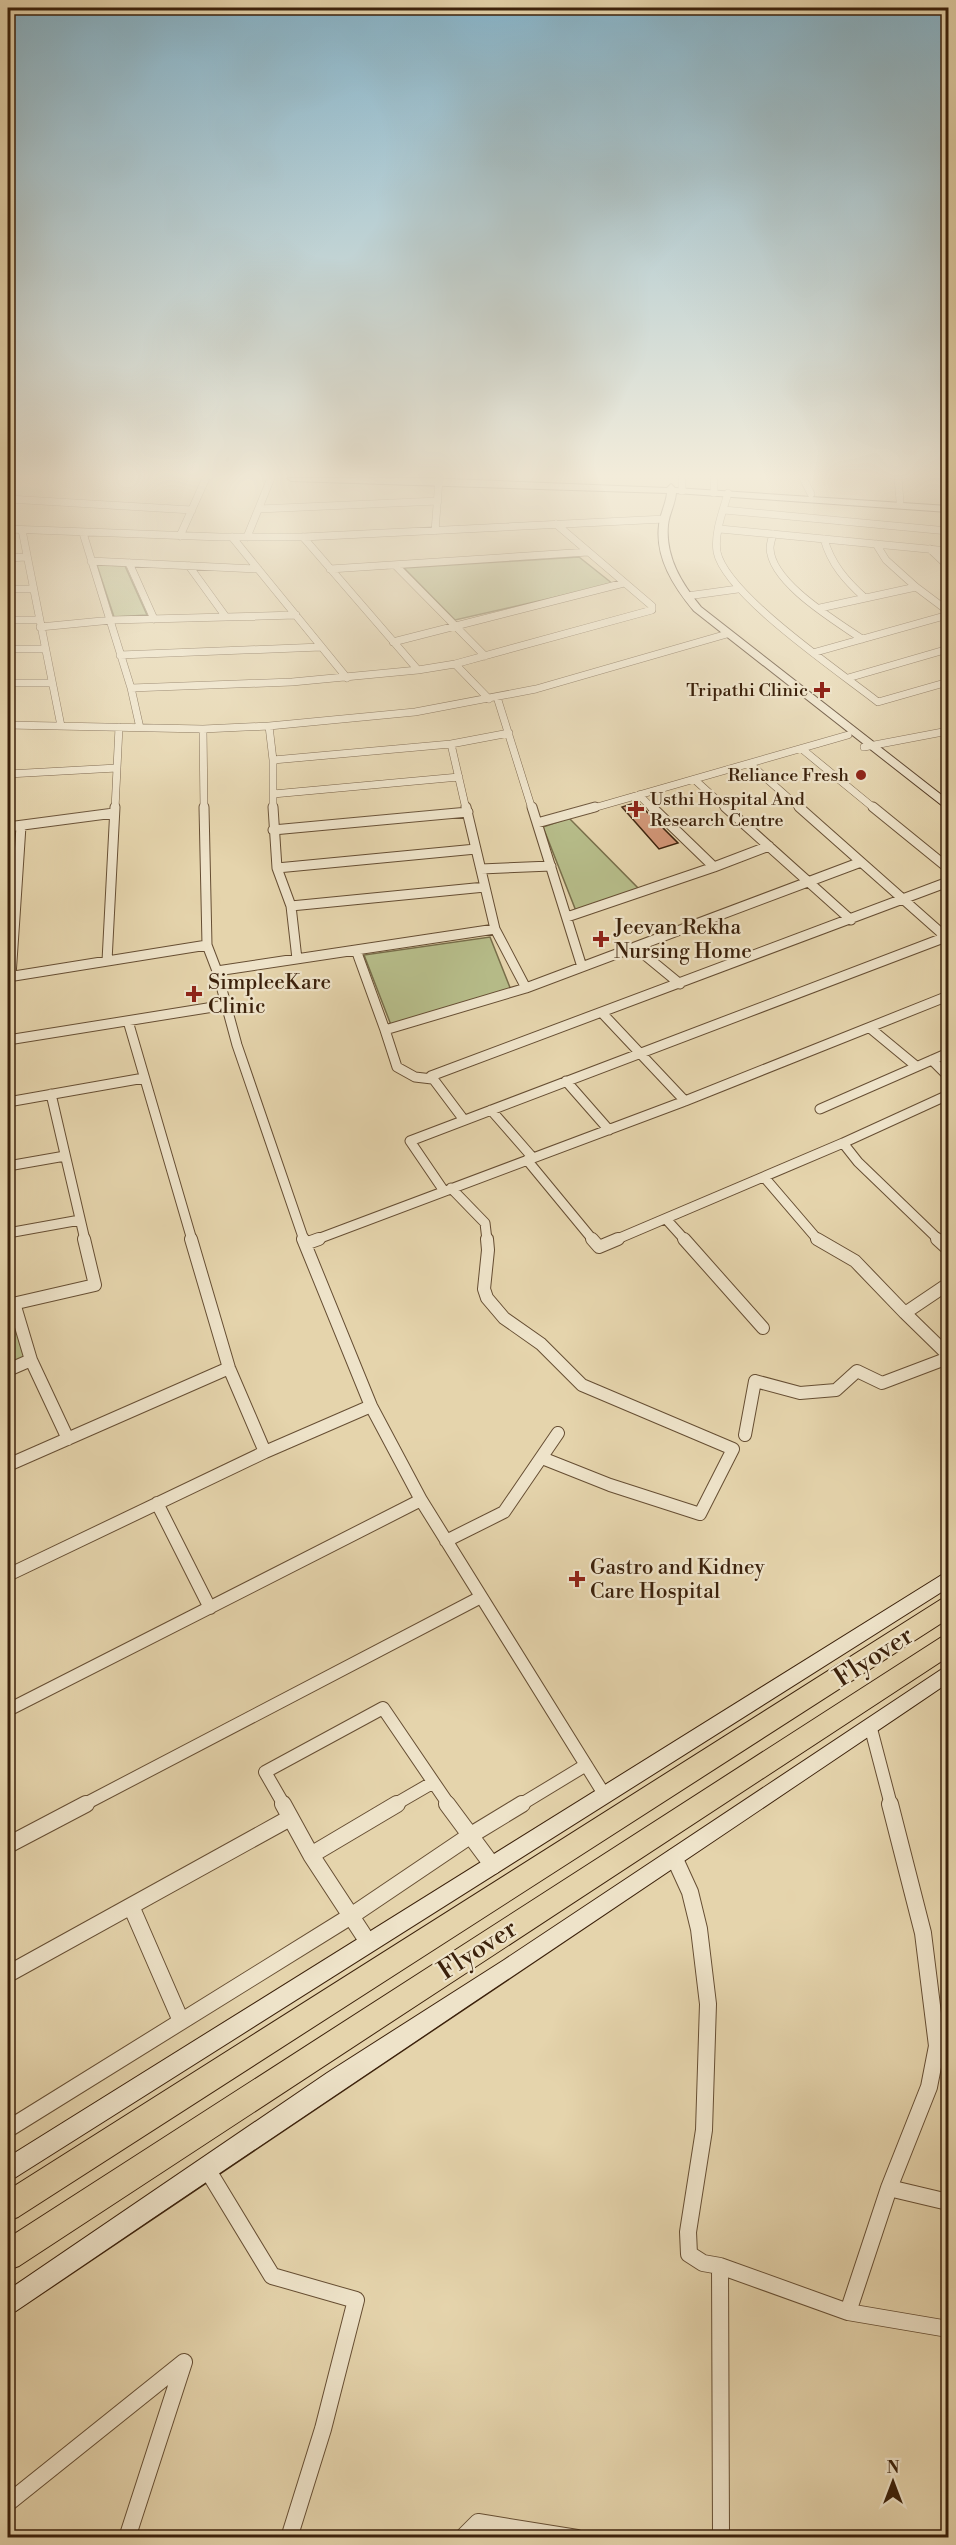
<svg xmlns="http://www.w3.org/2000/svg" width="956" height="2545" font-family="'Libre Bodoni',serif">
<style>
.green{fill:#b6bc89;stroke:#786e4a;stroke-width:1.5}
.building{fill:#d29677;stroke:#3b210b;stroke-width:1.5}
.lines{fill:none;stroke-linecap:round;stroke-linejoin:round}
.street-far3-casing{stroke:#664e33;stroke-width:8}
.street-far2-casing{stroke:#664e33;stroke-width:11}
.street-far1-casing{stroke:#664e33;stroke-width:14}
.street-casing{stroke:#664e33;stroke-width:18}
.secondary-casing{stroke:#3b210b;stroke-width:2}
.highway-casing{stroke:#3b210b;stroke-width:2}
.street-far3{stroke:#eee3c9;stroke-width:7}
.street-far2{stroke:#eee3c9;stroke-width:9}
.street-far1{stroke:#eee3c9;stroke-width:12}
.street{stroke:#eee3c9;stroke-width:16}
.secondary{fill:#eee3c9;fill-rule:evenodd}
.highway{fill:#e5d4ac;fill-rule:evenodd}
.poi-dot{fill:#8f2418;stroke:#eee3c9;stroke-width:2}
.labels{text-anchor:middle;stroke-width:4.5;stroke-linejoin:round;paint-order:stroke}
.far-poi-label{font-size:18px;fill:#3b210b;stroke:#eee3c9;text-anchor:end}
.poi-label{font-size:21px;fill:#3b210b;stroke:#eee3c9;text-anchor:start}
.near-street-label{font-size:26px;fill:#3b210b;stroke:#eee3c9}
</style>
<rect width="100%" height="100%" fill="#e5d4ac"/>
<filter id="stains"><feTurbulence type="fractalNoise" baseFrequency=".00333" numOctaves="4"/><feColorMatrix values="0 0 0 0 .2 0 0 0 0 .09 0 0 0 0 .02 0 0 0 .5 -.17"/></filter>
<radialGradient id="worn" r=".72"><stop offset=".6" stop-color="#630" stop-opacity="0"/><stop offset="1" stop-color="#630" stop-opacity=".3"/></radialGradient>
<path class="green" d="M579,557L613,584L455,620L404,568Z
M97,565L125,566L147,615L114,617Z
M569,818L639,889L576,911L543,827Z
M490,937L511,990L391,1025L364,955Z
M14,1303L31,1360L8,1370V1305Z"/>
<path class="building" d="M637,802L678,843L659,849L622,807Z"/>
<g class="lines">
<g class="street-far3-casing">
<path id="street-far3" d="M682,478V491
M714,478V493
M803,478L811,494
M898,478L900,501
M728,493C723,511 714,533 717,552C726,595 840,672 878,702L948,682
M8,499L192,510
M259,509L438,501
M724,510L948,531
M8,529L220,537H303L665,519
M720,529L948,551
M22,530L61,726
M435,531L439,480
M83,533L131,688
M773,534C772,538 770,544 770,548C771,583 836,621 862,639
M180,536L206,478
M232,537L347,678
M247,537L271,478
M303,537L418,670L455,664
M824,539C831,564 846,581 865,598
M930,549L948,566
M8,558L26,557
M91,561L258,569
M129,563L154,619
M395,565L485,656
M330,569L588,552
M916,587L948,611
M8,589H32
M687,596L738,589
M820,608L916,587L886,560L876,544
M226,617L296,615
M8,620H39
M40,627L112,620L226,617L189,566
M393,642L624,583
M8,649H45
M816,652L948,615
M120,655L321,647
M848,678L948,649
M8,683H52
M497,697L532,809
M489,699L455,664L652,610V606L556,524
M8,725L203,729L269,726L415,712L536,689L727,634
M269,726L273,760V809
M140,728L131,688L292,682L418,670
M203,729L204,809
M451,744L466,809
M864,747L948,731
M802,749L875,809
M273,760L451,744L509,733
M750,764L801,809
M8,774L117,768
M695,780L727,809
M273,794L459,777
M639,795L653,809
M115,809L119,727
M590,809L848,735"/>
</g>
<g class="street-far2-casing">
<path id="street-far2" d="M204,807L207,945L217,971
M273,807L277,868L291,906L297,959
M466,807L495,929
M532,807L582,967
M652,807L714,867L769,846
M725,807L851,920
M799,807L948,939
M873,807L948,868
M537,823L595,807
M8,827L114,813
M273,830L468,812
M277,868L476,849
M481,869L551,866
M291,906L485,887
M15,917L21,826
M567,917L714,867
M8,918L15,917L11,976
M635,947L680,984
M356,950L385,1030L526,988
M107,961L115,807
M8,977L207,945
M603,1014L685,1101
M128,1021L192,1240
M870,1028L916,1066
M385,1030L397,1067L415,1077L432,1079
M8,1040L226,1005
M932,1060L948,1076
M566,1081L609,1130
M51,1094L85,1240
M8,1102L144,1078
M820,1109L948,1053
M491,1110L533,1158
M464,1120L431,1076L948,882
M843,1143L948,1095
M527,1160L593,1240
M8,1166L65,1156
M764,1177L818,1240
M451,1188L485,1223L487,1240
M444,1191L410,1141L946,937
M666,1219L685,1240
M8,1233L80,1220
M304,1240L237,1045L217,971L495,929L526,988L861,862
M315,1240L685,1101L948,996
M615,1240L843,1143L858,1162L939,1240"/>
</g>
<g class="street-far1-casing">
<path id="street-far1" d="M191,1239L229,1368L265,1452
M303,1239L371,1406L421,1500L604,1794
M487,1239L488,1250L484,1289L487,1298L504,1318L541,1344L582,1385L733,1449L700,1514L610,1485L542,1458
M592,1239L599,1247L618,1239
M684,1239L763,1328
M817,1239L855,1261L905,1313
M937,1239L948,1249
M305,1244L319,1239
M948,1284L905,1313L948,1355
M14,1303L31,1360L68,1439
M8,1305L95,1285L84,1239
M8,1370L31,1360
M745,1435L755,1381L800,1393L836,1390L857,1371L882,1383L948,1358
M8,1465L229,1368
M157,1503L210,1608
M446,1541L504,1512L558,1433
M8,1575L265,1452L371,1406
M8,1710L421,1500
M870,1725L891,1805
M83,1805L481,1597
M284,1805L265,1772L383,1708L449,1805
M394,1805L432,1783
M520,1805L586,1765"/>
</g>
<g class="street-casing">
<path id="street" d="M283,1804L311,1855L368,1942
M447,1804L493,1866
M890,1804L923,1933L937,2046L929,2087L889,2188L848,2312L948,2329
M8,1845L86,1804
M311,1855L397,1804
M674,1857L690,1892L699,1929L708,2004L704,2130L688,2232L689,2254L703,2263L720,2266L848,2312
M131,1906L181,2021
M8,1974L290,1818
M8,2129L351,1916L471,1835L522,1804
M207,2169L272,2276L356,2300L323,2429L289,2538
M889,2188L948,2202
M8,2503L184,2362L127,2538
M462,2538L478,2522L577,2538
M717,2538L721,2533L720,2266"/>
</g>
<g class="secondary-casing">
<path id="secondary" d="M287,478H425L667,488L671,484L675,488L948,506V512L676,493C675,505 669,514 668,525C665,557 682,584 701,607L948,800V808L944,807L694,611C674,587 655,558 659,525C660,514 666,504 667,493L291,481Z
M948,1571V1588L16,2177L8,2180V2157Z
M948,1665V1683C638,1893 326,2100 16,2311L8,2314V2290L327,2073L504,1960Z"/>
</g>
<g class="highway-casing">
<path id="highway" d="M948,1597V1619L18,2217L8,2221V2190L940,1600Z
M948,1635V1657L19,2266L8,2270V2238L940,1638Z"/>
</g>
<use href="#street-far3" class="street-far3"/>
<use href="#street-far2" class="street-far2"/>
<use href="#street-far1" class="street-far1"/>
<use href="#street" class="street"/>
<use href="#secondary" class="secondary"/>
<use href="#highway" class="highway"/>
</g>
<linearGradient id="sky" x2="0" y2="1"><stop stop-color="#87b6cd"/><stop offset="0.57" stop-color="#f3ecda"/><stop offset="1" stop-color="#f3ecda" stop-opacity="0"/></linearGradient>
<rect width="956" height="835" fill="url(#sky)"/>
<g class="poi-dot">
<path d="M819 681h6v6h6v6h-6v6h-6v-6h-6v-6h6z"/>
<circle cx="861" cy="775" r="6"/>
<path d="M633 800h6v6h6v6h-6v6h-6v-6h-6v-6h6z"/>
<path d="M598 930h6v6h6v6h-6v6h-6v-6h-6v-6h6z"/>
<path d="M191 985h6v6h6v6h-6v6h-6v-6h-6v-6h6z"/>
<path d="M574 1570h6v6h6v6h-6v6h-6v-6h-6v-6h6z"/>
</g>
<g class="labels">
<g class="far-poi-label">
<text x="808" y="696">Tripathi Clinic</text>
<text x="849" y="781">Reliance Fresh</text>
<text x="650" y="805" text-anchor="start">Usthi Hospital And<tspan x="650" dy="21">Research Centre</tspan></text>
</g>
<g class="poi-label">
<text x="614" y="934">Jeevan Rekha<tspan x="614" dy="24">Nursing Home</tspan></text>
<text x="208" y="989">SimpleeKare<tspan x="208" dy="24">Clinic</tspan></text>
<text x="590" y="1574">Gastro and Kidney<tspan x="590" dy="24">Care Hospital</tspan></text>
</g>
<g class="near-street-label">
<text transform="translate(873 1656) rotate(-33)" y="9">Flyover</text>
<text transform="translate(477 1949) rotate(-33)" y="9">Flyover</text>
</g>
</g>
<rect width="956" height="2545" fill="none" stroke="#e5d4ac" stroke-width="30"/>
<rect x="9" y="9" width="938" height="2527" fill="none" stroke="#3b210b" stroke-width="3"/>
<rect x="15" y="15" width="926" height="2515" fill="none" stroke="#3b210b" stroke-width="1.5"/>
<g transform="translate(893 2482)" stroke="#eee3c9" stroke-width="4.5" paint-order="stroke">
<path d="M0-4.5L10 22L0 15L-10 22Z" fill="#3b210b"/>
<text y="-9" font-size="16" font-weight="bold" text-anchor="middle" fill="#3b210b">N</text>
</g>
<rect width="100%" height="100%" filter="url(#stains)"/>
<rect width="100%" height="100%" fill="url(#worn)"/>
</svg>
